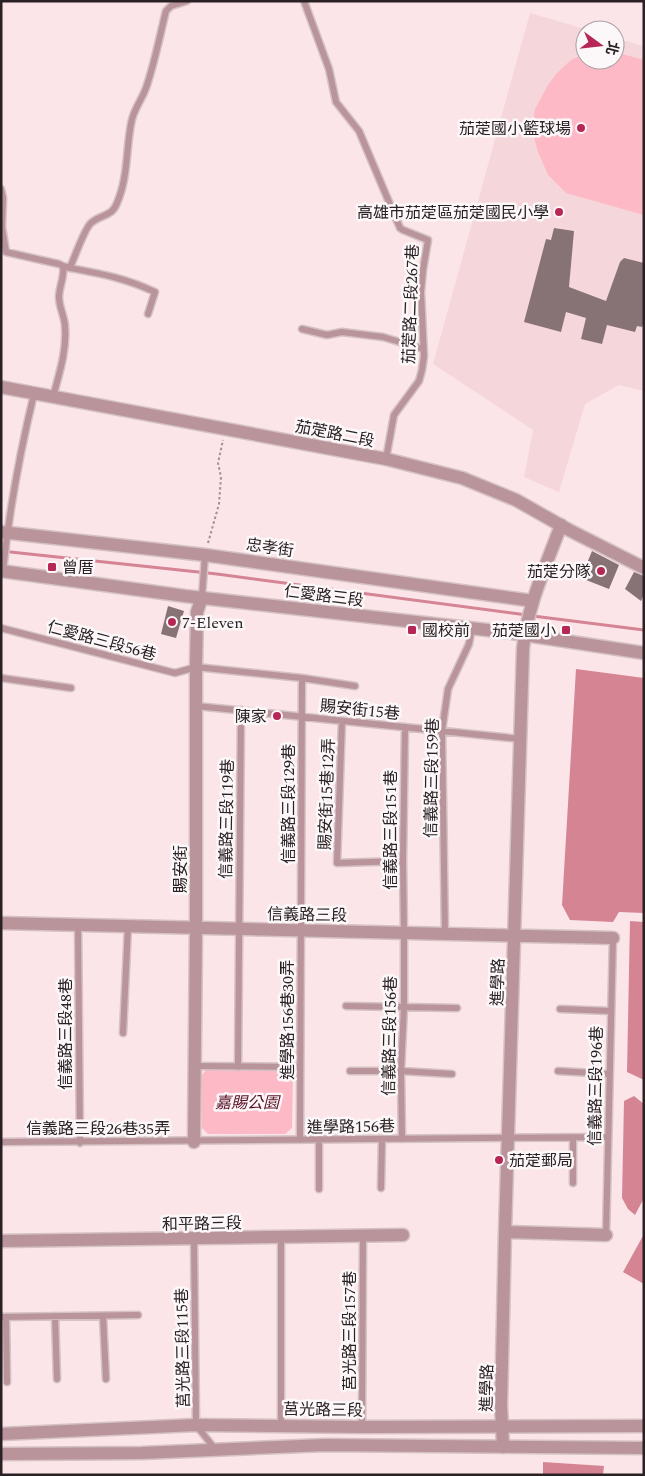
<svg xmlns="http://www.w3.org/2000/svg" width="645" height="1476" font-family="Spectral,'Noto Sans TC',serif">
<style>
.built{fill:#f5d6db}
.green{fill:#fdb9c5}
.water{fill:#d58494}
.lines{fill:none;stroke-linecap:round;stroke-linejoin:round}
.stream{stroke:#d58494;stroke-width:3}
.building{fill:#877376}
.service-casing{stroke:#d5c2c5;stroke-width:9}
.minor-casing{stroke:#d5c2c5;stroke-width:15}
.tertiary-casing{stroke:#d5c2c5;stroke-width:15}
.path{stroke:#a09093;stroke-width:2;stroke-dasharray:2.5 2.5;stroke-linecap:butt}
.service{stroke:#b9949a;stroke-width:6}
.minor{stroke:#b9949a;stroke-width:12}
.tertiary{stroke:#b9949a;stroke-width:12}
.poi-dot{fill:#b62756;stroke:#fcf7f8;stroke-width:2}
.labels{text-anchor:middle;stroke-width:5;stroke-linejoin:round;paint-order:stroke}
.poi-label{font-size:16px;fill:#292123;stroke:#fcf7f8;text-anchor:end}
.street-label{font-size:16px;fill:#292123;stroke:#fcf7f8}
.park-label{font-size:16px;font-style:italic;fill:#591127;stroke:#fcf7f8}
</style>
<rect width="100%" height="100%" fill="#fbe5e8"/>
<path class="built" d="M530,13L588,30H585V60H615V38L644,46V391L619,385L585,404L559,492L524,477L533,430L433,364Z"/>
<path class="green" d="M615,52L644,60V215L566,193L548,175L538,152L532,130L535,109L548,85L557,73L571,60L585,54V60H615Z
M206,1070H287L293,1074L292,1128L285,1134H208L202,1128V1075Z"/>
<path class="water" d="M576,669L644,678V913L619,912L613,922L570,920L562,905Z
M630,921L644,922V1080L627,1072Z
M634,1096L644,1104V1198L635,1215L628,1209L622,1198L624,1101Z
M644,1234V1284L623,1272Z
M543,1462L604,1466L603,1475H543Z"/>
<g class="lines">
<path class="stream" d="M1,551L217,574L527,615
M533,616L644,630"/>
</g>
<path class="building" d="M554,228L574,231L569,287L606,301L620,262L624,258L644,263V322L642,327L637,326L635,332L607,325L602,344L581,339L586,318L566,312L561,332L524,322L546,239L551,240Z
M592,551L619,565L609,589L581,578Z
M634,572L644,576V594L641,601L625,589Z
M168,606L184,611L176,638L161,634Z"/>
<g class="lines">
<g class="service-casing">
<path id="service" d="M304,1L329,69L336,102L359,131L400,228L403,230L428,240L423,270L421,292L424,356L422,370L419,381L394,415L386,459
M1,189L3,198L2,227L6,252L59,264L63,266C65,276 59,287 59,297C59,308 65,317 65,327C67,351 59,374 53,397
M63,266L70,268C74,258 85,228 91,223C101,214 112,217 117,203C128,178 126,150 131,124C133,109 143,99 147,85C155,61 160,35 166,11L171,6L187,1
M70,268C102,274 125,278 155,292L148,314
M302,329L327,335L342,332L383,337L423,349
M3,571C9,511 20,452 34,394
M202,597L205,555
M1,628L175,673L196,667L302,678L355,686
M1,678L71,688
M196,706L521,739
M342,721L337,863L403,861
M78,925L80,1143
M445,934L442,731L448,689L469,644L472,628
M346,1006L457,1008
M560,1009L611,1011
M123,1033L128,926
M195,1066L300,1067
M238,1067L241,710
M350,1071H401L452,1074
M558,1071L609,1074
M573,1138V1183
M402,1139L401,1071L404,1007V933L403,861L405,727
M300,1140L302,678
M1,1142L607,1137
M381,1188L382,1140
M319,1189V1140
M606,1235L613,938
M194,1240L196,1425L215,1449
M55,1316L57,1379
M103,1316L106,1379
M1,1317L138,1315
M6,1317L7,1382
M281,1425V1238
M362,1427L363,1236"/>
</g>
<g class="minor-casing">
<path id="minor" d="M1,532L205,555L533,601
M1,923L613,938
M194,1142L196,928V667L197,612L202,597
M505,1232L606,1235
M1,1241L403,1235
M503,1447L501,1405L505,1232L523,649C527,606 546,566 561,525"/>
</g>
<g class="tertiary-casing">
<path id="tertiary" d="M1,387L386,459L462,478L516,500L569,530L644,568
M1,571L185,596L505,632L644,653
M1,1434L196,1425L362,1427L644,1426
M1,1454L142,1453L325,1445L644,1448"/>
</g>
<path class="path" d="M208,543L219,504L221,477L218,463L223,440"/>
<use href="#service" class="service"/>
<use href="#minor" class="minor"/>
<use href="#tertiary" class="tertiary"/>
</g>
<g class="poi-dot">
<circle cx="581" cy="128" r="5"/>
<circle cx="559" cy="212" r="5"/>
<rect x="47" y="562" width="10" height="10" rx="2.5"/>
<circle cx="601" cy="571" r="5"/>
<circle cx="172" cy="622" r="5"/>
<rect x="407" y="625" width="10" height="10" rx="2.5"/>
<rect x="561" y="625" width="10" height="10" rx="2.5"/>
<circle cx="277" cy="716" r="5"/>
<circle cx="499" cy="1160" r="5"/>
</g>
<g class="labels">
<g class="poi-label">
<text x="571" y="134">茄萣國小籃球場</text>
<text x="549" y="218">高雄市茄萣區茄萣國民小學</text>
<text x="62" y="573" text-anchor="start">曾厝</text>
<text x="591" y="577">茄萣分隊</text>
<text x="182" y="628" text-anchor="start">7-Eleven</text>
<text x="422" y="636" text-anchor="start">國校前</text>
<text x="556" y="636">茄萣國小</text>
<text x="267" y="722">陳家</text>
<text x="509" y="1166" text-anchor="start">茄萣郵局</text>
</g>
<g class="street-label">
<text transform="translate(410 304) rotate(-88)" y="6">茄萣路二段267巷</text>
<text transform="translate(335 433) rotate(11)" y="6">茄萣路二段</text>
<text transform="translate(270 547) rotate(8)" y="6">忠孝街</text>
<text transform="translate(324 595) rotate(7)" y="6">仁愛路三段</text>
<text transform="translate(102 640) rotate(15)" y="6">仁愛路三段56巷</text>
<text transform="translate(360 709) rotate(6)" y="6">賜安街15巷</text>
<text transform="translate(431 778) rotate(-89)" y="6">信義路三段159巷</text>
<text transform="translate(326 794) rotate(-88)" y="6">賜安街15巷12弄</text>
<text transform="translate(288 804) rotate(-90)" y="6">信義路三段129巷</text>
<text transform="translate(226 819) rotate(-89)" y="6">信義路三段119巷</text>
<text transform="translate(390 830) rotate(-90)" y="6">信義路三段151巷</text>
<text transform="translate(180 869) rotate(-90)" y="6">賜安街</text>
<text transform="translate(307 914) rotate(1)" y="6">信義路三段</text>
<text transform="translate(497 982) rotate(-88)" y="6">進學路</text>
<text transform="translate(287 1020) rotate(-90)" y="6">進學路156巷30弄</text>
<text transform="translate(65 1034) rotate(-90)" y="6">信義路三段48巷</text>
<text transform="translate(389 1036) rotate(-89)" y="6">信義路三段156巷</text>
<text transform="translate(595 1086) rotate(-89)" y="6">信義路三段196巷</text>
<text transform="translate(351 1126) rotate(-1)" y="6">進學路156巷</text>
<text x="98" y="1134">信義路三段26巷35弄</text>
<text transform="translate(202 1223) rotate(-1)" y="6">和平路三段</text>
<text transform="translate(349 1331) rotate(-90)" y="6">莒光路三段157巷</text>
<text transform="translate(182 1348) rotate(-91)" y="6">莒光路三段115巷</text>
<text transform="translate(486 1388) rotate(-89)" y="6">進學路</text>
<text transform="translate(323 1409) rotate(1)" y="6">莒光路三段</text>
</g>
<g class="park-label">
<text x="247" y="1108">嘉賜公園</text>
</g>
</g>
<rect width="645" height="1476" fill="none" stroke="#292123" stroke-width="5"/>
<g transform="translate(600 45) rotate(105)"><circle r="24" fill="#fcf7f8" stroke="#a8a1a3"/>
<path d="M0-4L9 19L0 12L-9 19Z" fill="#b62756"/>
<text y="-8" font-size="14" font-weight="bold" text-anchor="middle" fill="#292123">北</text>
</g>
</svg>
